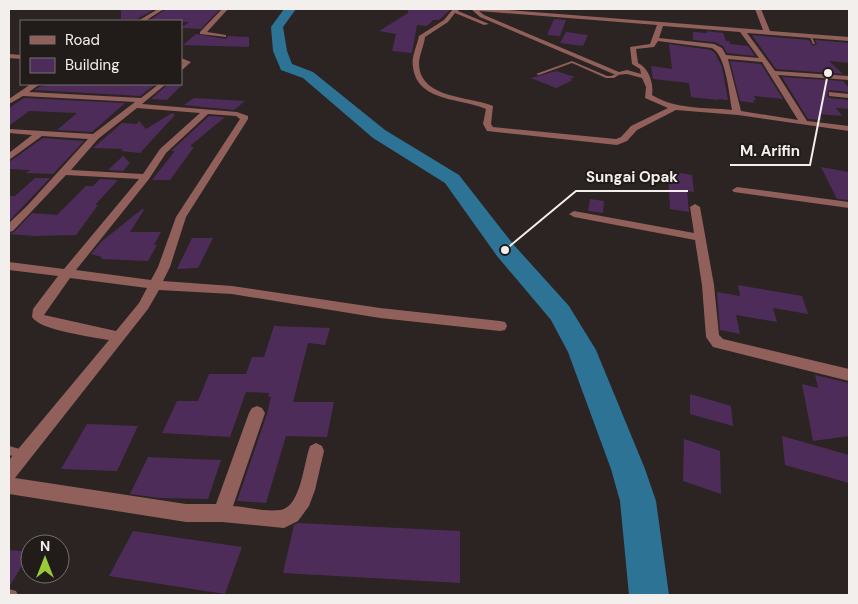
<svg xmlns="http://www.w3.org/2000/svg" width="858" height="604" font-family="'DM Sans',sans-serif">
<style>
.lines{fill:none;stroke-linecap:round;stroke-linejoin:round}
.river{fill:#2d7395;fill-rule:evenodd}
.building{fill:#4e2c5a}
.lane{fill:#91605a;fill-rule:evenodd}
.street{fill:#91605a;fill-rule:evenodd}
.leader{fill:none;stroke:#f3efed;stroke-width:2}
.callout-dot{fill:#f3efed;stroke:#211b19;stroke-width:2}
.callout-label{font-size:15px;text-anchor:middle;font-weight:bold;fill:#f3efed;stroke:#211b19;stroke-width:4;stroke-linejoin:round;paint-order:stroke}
</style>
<rect width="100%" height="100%" fill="#2b2422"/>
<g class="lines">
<path class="river" d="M284,9H296L283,27L287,51L292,64L313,72L385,130L459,175L513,244L569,306L596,350L645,469L656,501L669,595H629L620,501L611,469L568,352L551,320L497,256L445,183L373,138L303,78L281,70L273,51L271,27Z"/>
</g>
<path class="building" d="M121,9H155L137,19H121Z
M166,9H220L201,29L181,28L189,22L150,20Z
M408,9H451L439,20H433L427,26L417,25L412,53L392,51L396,34L379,31L408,13Z
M554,19L566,20L560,36L547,35Z
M707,31L723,33L726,41H729L730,44L748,46L755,56L727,53L723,46L715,42L693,40V32L707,33Z
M566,32L588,35L583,46L560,43Z
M196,34L226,39L228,36L249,37V47L183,45Z
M752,35L809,40L813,46L817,44L815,40L849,43V63L829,61L843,74L776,69Z
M669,44L711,50L715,53L722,67L728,100L718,99V100L691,97L689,83L653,79L651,66L672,69Z
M730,61L761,64L783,99L754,96L756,101L753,100L754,103L740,101Z
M556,71L575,77L570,79L573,80L556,88L531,78Z
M782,77L843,81L849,88V92L829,90L827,96L829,98L849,100V109L836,108L842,116L818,114L823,120L808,119Z
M55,84H156L140,96L34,90L39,87Z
M168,84H183L167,100L151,99Z
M24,98L125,103L92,132L57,130L77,113L29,111L9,126V108Z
M194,98L245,101L234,110L184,105Z
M172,113L175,115L140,153L121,151L123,149L93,148L122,123L137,124L139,121L146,129Z
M209,116L225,117L190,146L194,147L170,180H152L175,151H171Z
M43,138L84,141L53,174L26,173L30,170L9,169V162Z
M123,156L130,163L123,171L108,170Z
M821,167L849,172V200L837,199Z
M668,171L692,175L694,192L687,191L689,212L670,209Z
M35,178H50L9,221V196H15Z
M100,179L118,180L95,205H98L76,235L35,236L9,234L14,232L32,213L57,215L86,186H93Z
M590,199L604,201L603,213L588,211Z
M142,209L144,210L130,232H161L154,245H157L148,261L101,259L102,257L91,254L101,242Z
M192,238H213L198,268L177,269Z
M738,285L802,296L808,314L773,308L777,322L736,315L740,334L720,330L717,292L740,296Z
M274,326L330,328L325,345L308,343L293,402H334L327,437L286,436L266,503L237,501L267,414L271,397H268L269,393L246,392L230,437L162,433L177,401H198L209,374H246L252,357H264Z
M815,375L849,383V436L813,441L802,384L818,388Z
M690,394L731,406L733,426L690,414Z
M87,424L138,426L117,471L61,469Z
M782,436L849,455V483L785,465Z
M684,439L720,451L721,494L683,481Z
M148,457L192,459L221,460L208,499L159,498L130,494Z
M298,523L460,531V583L283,573L294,525Z
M133,531L242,547L225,594L109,576Z
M9,550L30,552L9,587Z"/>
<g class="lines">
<path class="lane" d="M809,35H811L815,44H813Z
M572,61L607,76H611L618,73L620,74L614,78H606L572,63L539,75L536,74Z
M9,446L27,451L29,454L27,457L24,459L9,455Z
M9,589L16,591L18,595H9Z"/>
<path class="street" d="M158,9H164L145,21H138Z
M222,9H228L207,32L226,35V37L200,34V32Z
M453,9H459L458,11L489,24L484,25L455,13L448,22L425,37C424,46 419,55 419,64C420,99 470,96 493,106L491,124L493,127L616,139L621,137L631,126L668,108L645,98L646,87L642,78L627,74L616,75L480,17L471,9H495L763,30L755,9H761L770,31L849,37V41L747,33L775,71L849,76V80L778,75L807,121L849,126V131L738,115L676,110L637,130L627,141L617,145L487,131L483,124L486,109C461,98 417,102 413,67C411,57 417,46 419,36L444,20ZM479,11L657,25L650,44L630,47L632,64L640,69L641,74L627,70L619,72L484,15ZM663,26L740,32L759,58L726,55L722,48L714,44L659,38ZM658,41L712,48C726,55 729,94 732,110C705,107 676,110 652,95C654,84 649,68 638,63L636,49L654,47ZM728,59L762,62L798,120L741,111Z
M9,54L21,55V59L9,58Z
M181,58L191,62L181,71V65L183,63L181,62Z
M31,84H40L29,92L141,98L159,84H166L142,104L237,112L248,116V119L186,217L170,267L163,281L232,286L380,308L500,321L505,322L507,326L505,330L500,331L380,318L232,294L159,290L148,309L15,478L186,504H216L249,413L252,408L257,406L262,408L265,413L233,506C248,507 265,512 280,510C301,508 304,461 310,446L316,443L322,446L324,451L315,490L309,506L298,521L284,528L222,522H186L9,494V460L109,340C92,337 39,330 32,317L33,309L58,276L9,270V262L64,269L139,179L66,175L13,231L9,232V223L27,206L88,139L42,136L9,160V153L32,135L9,133V129L93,134L135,102L23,96L9,104V99ZM137,108L200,113L160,149L143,174L71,170L98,139ZM208,114L236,116L240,119L176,217L158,267L151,280L76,270L149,179L166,153ZM70,278L147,288L139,303L116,331L44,315Z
M829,92L849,94V98L829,96Z
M737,187L849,202V208L734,192L732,190Z
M695,204L700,207L714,285L719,335L723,339L849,369V381L713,347L706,337L702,285L695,240L574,217L569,214L574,211L694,233L690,207Z"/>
</g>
<path class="leader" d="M828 73L810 165H730M505 250L576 191H688"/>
<g class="callout-dot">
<circle cx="828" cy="73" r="5"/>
<circle cx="505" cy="250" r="5"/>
</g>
<g class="callout-label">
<text x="770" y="156">M. Arifin</text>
<text x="632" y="182">Sungai Opak</text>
</g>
<rect width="858" height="604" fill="none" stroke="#f3efed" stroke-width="20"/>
<rect x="20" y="20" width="162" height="65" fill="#211b19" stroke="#75706e"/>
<rect x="30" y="36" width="25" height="8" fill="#91605a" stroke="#75706e"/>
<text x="65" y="45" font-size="15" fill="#f3efed">Road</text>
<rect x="30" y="58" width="25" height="15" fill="#4e2c5a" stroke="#75706e"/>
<text x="65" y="70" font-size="15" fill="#f3efed">Building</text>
<g transform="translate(45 559)"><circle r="24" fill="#211b19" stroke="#75706e"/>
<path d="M0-4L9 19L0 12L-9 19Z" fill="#98cb37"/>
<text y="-8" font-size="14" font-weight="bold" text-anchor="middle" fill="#f3efed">N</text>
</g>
</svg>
